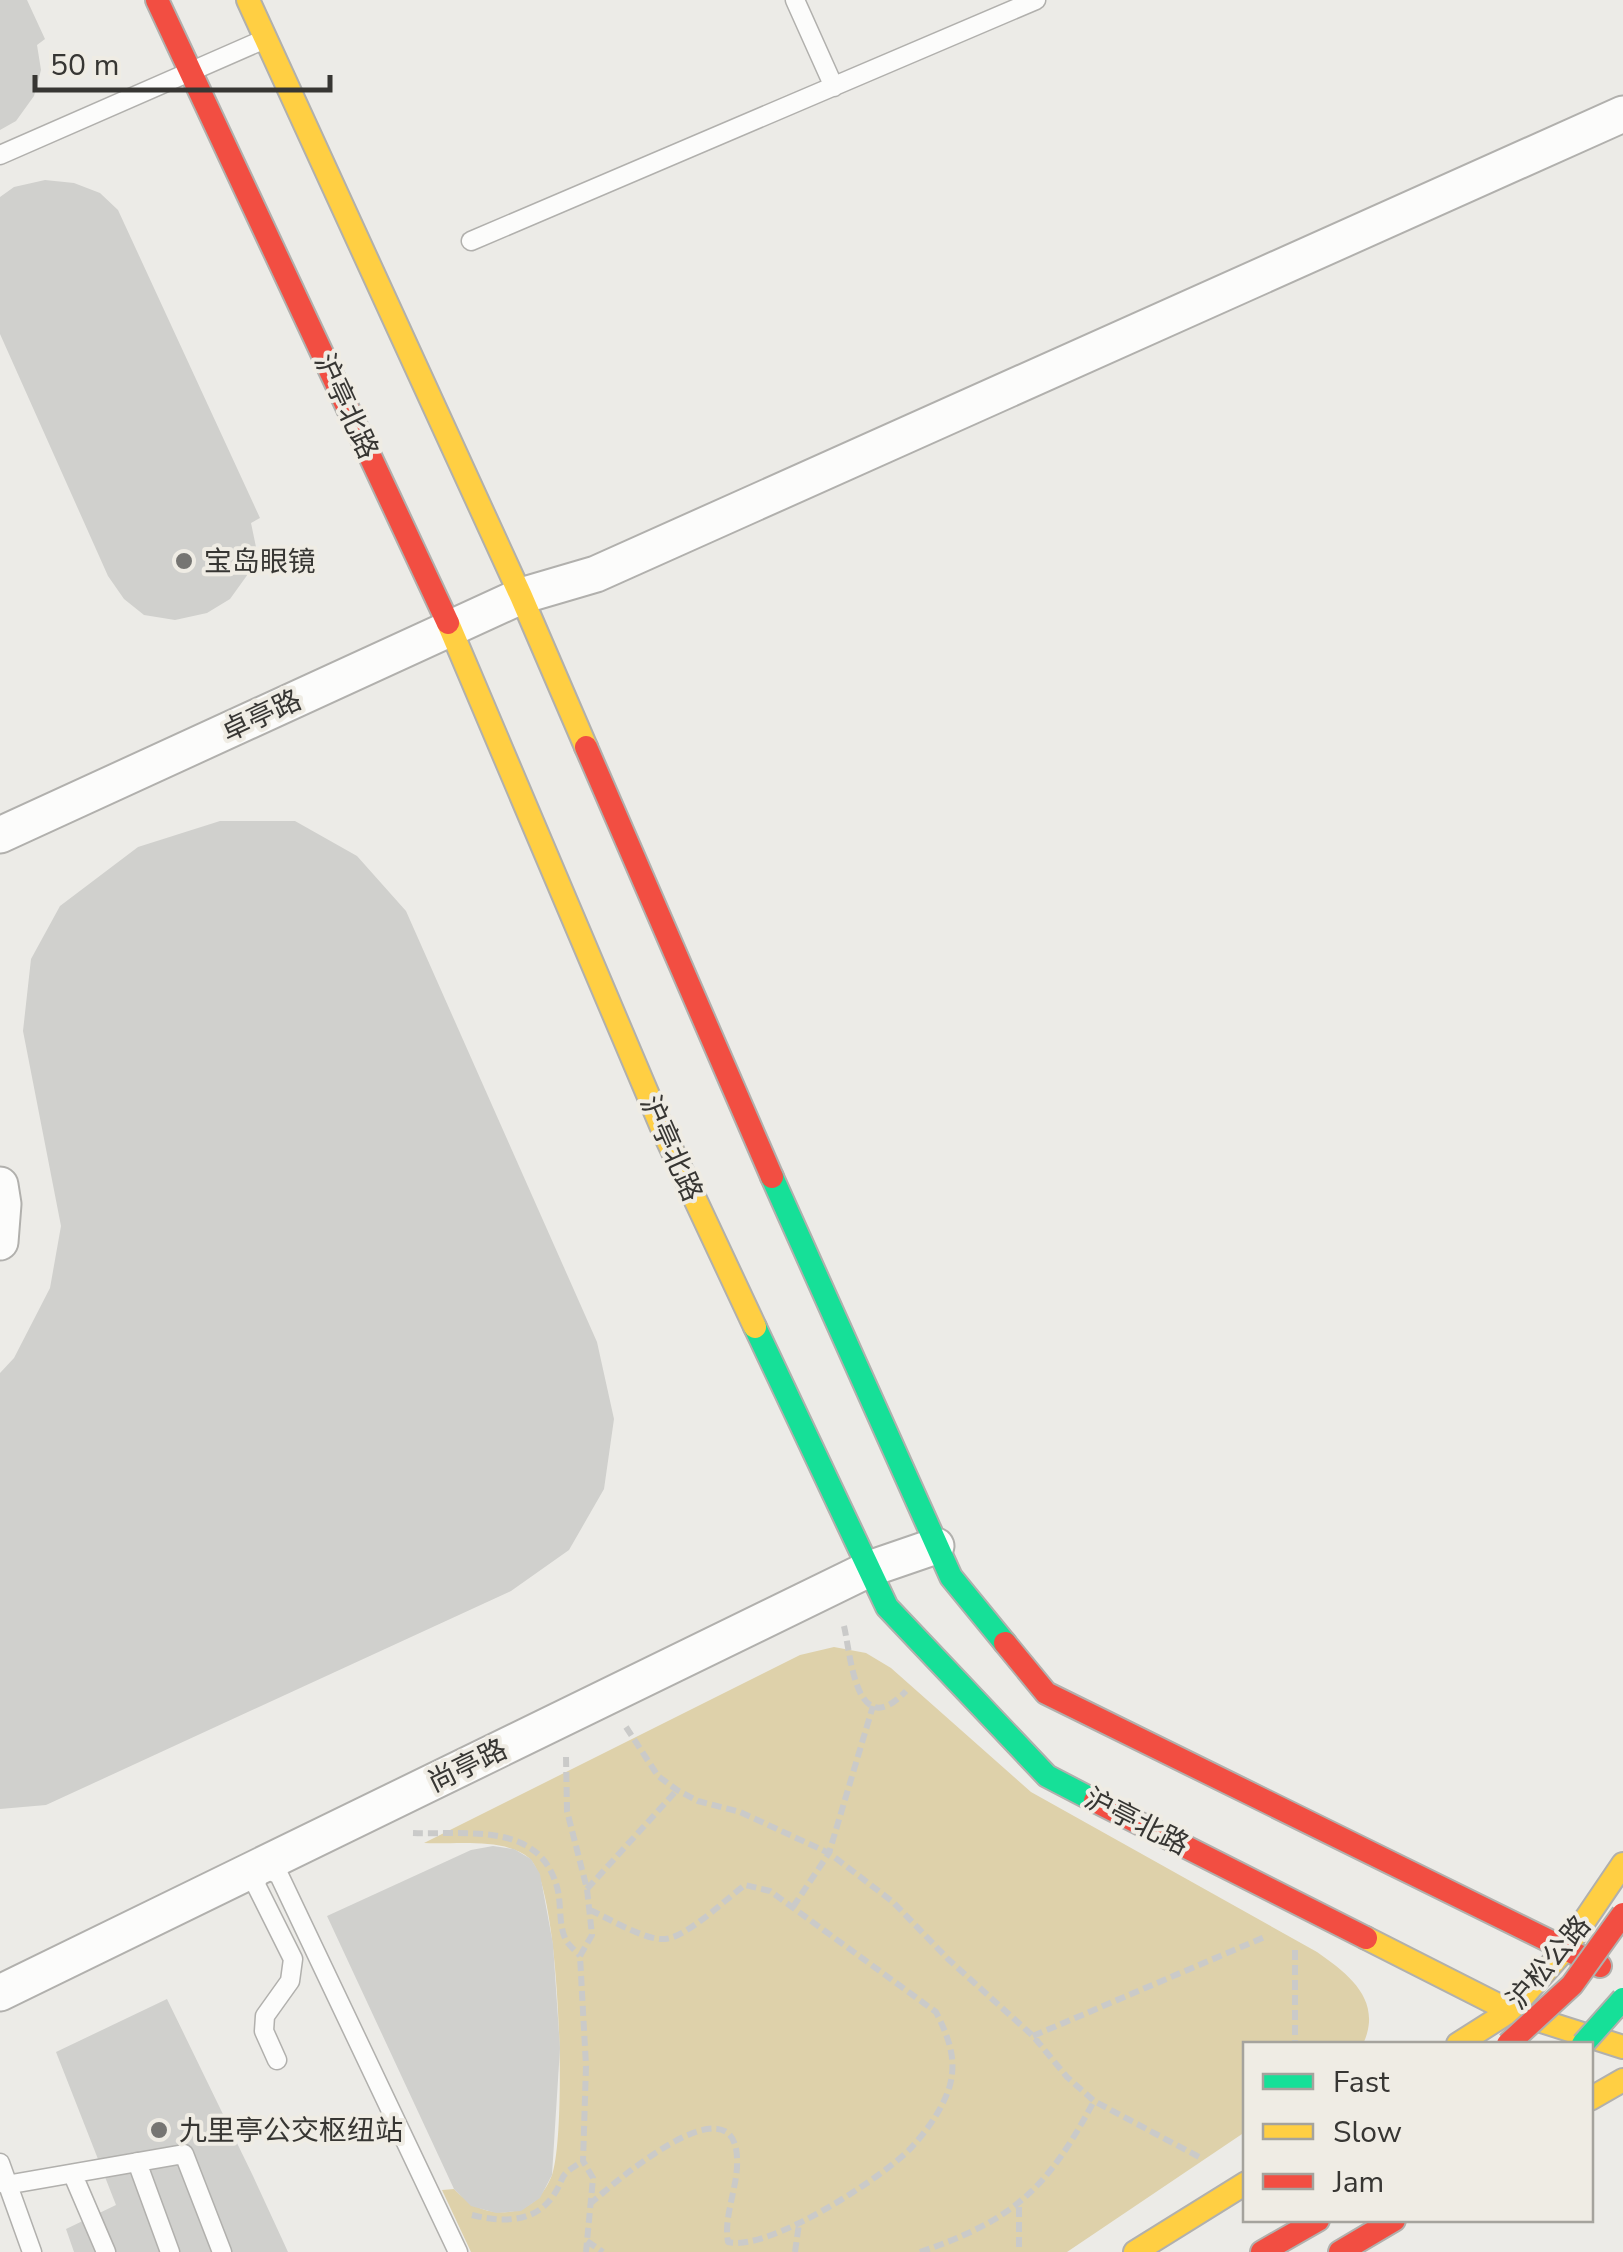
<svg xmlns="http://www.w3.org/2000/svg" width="1623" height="2252" font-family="'Nunito Sans','Noto Sans SC',sans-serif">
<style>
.green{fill:#ded1aa}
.building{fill:#d0d0cd}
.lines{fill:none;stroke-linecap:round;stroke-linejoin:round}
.lane-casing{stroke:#b1b0ad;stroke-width:21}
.street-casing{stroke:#b1b0ad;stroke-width:39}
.fast-casing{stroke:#b1b0ad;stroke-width:26}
.slow-casing{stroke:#b1b0ad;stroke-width:26}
.jam-casing{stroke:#b1b0ad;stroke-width:26}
.path{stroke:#cacac9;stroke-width:6;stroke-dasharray:10 5;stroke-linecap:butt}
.lane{stroke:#fcfcfb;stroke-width:18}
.street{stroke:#fcfcfb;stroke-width:35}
.fast{stroke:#16e098;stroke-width:22}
.slow{stroke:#ffcf43;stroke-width:22}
.jam{stroke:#f24e42;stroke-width:22}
.fast-bridge-casing{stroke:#b1b0ad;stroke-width:26;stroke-linecap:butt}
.jam-bridge-casing{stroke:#b1b0ad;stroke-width:26;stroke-linecap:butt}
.fast-bridge{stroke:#16e098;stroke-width:22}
.jam-bridge{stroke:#f24e42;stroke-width:22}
.poi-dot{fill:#767572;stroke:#efece4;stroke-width:4}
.labels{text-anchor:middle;stroke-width:8;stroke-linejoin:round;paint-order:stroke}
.street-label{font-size:28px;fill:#373633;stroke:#efece4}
.poi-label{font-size:28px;fill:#373633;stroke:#efece4;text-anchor:start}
</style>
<rect width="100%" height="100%" fill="#ecebe7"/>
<path class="green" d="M834,1647L866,1653L891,1668L1031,1792L1317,1952C1350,1975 1383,2001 1363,2044H1246L1245,2132L1067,2252H471L442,2190L454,2189C470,2205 484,2214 508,2212C529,2210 544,2196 552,2175C567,2132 561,1886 529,1858C504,1837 454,1845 424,1843L800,1655Z"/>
<path class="building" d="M0,0H27L45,39L37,45L41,70L34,96L16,121L0,130Z
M45,180L74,183L100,193L118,210L260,518L251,523L256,547L248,574L230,599L207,613L175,620L144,615L124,599L108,576L0,334V197L14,187Z
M220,821H295L357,856L406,911L597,1342L614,1419L604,1489L569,1550L511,1591L46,1805L0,1809V1373L14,1358L50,1288L61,1226L23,1031L31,959L60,906L138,847Z
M493,1846L514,1849L531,1859L540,1874L553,1944L560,2048L552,2175L540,2198L521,2211L496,2213L471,2206L454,2189L327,1916L471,1850Z
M167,1999L253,2176L288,2252H74L66,2229L116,2205L56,2052Z"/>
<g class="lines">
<g class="lane-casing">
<path id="lane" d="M795,0L834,87
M0,155L265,39
M471,241L1036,0
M277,2060L264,2031L265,2016L290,1981L293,1959L256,1885L261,1866L279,1875L458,2252
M137,2162L170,2252
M0,2163L32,2252
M73,2175L106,2252
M6,2185L184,2154L222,2252"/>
</g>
<g class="street-casing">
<path id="street" d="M0,835L521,596L596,574L1623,114
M0,1185L3,1204L0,1242
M0,1993L869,1569L936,1546"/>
</g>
<g class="fast-casing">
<path id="fast" d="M772,1177L951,1577L1005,1643
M755,1327L887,1607L1047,1776L1095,1801"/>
</g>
<g class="slow-casing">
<path id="slow" d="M248,0L521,596L586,747
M448,623L665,1135L755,1327
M1366,1938L1510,2011L1623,2047
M1458,2044L1510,2011L1566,1948L1623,1864
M1590,2099L1623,2080
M1135,2252L1246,2183"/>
</g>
<g class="jam-casing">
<path id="jam" d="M157,0L448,623
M586,747L772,1177
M1005,1643L1046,1693L1600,1966
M1095,1801L1366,1938
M1262,2252L1318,2220
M1340,2252L1394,2220"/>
</g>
<path class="path" d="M844,1626C851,1656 856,1744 906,1691
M626,1727L658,1776L677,1790L698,1801L740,1812L829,1853L893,1902L948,1959L1033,2036L1067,2077L1094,2101L1201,2158
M566,1757L567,1811L587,1889L592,1935L580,1956L586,2066L583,2161L593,2178L586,2252
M413,1833C469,1835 542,1821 558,1891C561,1905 559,1925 565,1938C567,1944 576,1951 580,1956
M587,1889L677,1790
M793,1907L829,1853L873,1706
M590,1910C608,1918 646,1941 665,1939C687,1937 726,1899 745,1885L770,1891L936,2012C948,2036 957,2058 950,2085C943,2109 926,2132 909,2150C880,2179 768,2252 728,2242C723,2216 739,2185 737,2157C733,2079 613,2184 591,2203
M1295,1950V2044
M1033,2036L1267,1936
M1019,2207V2252
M472,2215C500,2222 534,2224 553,2196C568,2174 555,2178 583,2161
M587,2241L603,2252
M795,2252L799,2224
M920,2252C1014,2220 1048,2188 1094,2101"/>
<use href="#lane" class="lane"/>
<use href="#street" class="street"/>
<use href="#fast" class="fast"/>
<use href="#slow" class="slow"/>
<use href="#jam" class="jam"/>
<g class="fast-bridge-casing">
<path id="fast-bridge" d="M1583,2044L1623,1999"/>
</g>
<g class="jam-bridge-casing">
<path id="jam-bridge" d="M1508,2044L1572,1985L1623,1914"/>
</g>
<use href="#fast-bridge" class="fast-bridge"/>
<use href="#jam-bridge" class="jam-bridge"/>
</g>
<g class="poi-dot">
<circle cx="184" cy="561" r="10"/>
<circle cx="159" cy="2130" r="10"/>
</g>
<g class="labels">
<g class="street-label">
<text transform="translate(347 406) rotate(65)" y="10">沪亭北路</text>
<text transform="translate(261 715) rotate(-25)" y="10">卓亭路</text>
<text transform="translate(672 1148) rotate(66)" y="10">沪亭北路</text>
<text transform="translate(467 1765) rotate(-26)" y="10">尚亭路</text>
<text transform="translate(1137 1821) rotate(27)" y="10">沪亭北路</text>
<text transform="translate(1548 1962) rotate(-50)" y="10">沪松公路</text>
</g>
<g class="poi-label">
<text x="204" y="571">宝岛眼镜</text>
<text x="179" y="2140">九里亭公交枢纽站</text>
</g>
</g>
<rect x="1243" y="2042" width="350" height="180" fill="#efece4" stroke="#a5a39d" stroke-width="2.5"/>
<rect x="1263" y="2074" width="50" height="15" fill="#16e098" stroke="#a5a39d" stroke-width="2.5"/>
<text x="1333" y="2092" font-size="30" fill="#373633">Fast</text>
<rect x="1263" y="2124" width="50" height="15" fill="#ffcf43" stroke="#a5a39d" stroke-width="2.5"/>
<text x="1333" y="2142" font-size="30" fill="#373633">Slow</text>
<rect x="1263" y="2174" width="50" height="15" fill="#f24e42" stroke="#a5a39d" stroke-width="2.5"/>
<text x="1333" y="2192" font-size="30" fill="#373633">Jam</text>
<path d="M35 75v15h295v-15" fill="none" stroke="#373633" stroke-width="5"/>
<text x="50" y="75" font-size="30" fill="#373633" stroke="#efece4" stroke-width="8" paint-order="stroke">50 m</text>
</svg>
